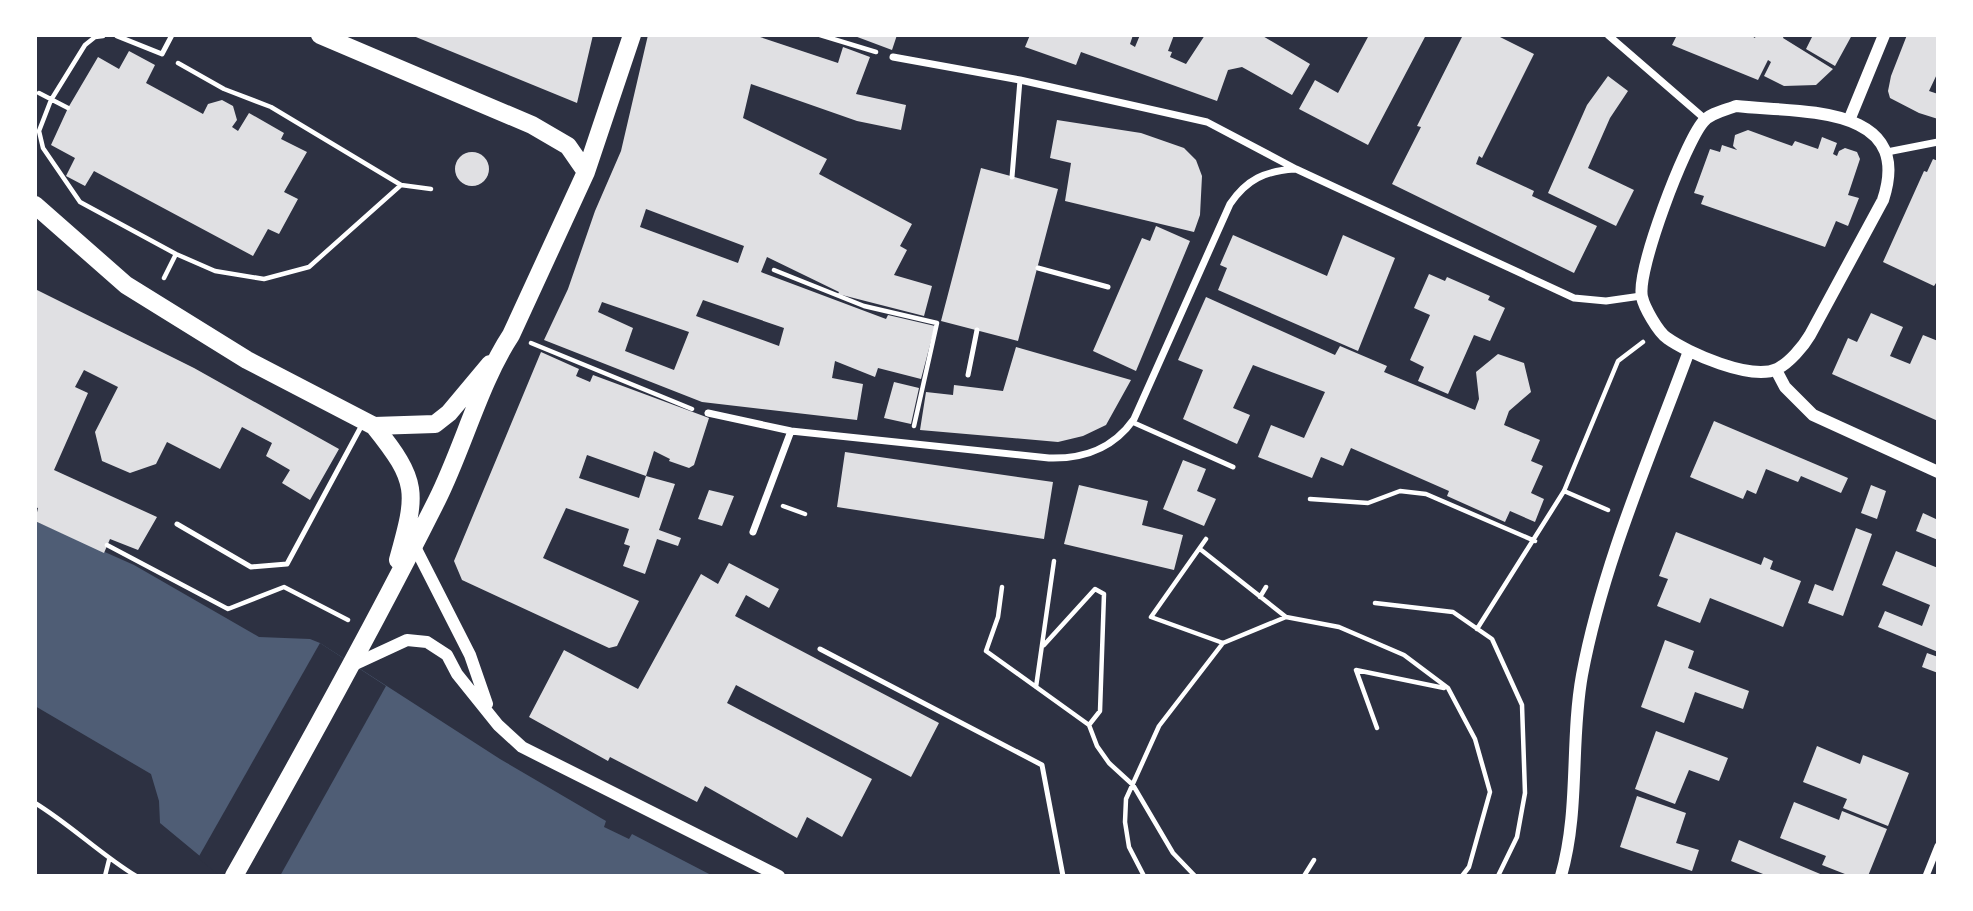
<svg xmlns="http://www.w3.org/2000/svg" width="1973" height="911" font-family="'Varela Round',sans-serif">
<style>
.water{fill:#4f5d75}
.pier{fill:#2d3142}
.building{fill:#e0e0e3;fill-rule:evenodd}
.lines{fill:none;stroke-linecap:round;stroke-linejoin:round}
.path{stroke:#fff;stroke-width:4.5}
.service{stroke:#fff;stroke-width:5}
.minor{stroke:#fff;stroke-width:7}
.tertiary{stroke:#fff;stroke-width:12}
.primary{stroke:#fff;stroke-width:18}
</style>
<rect width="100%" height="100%" fill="#2d3142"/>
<path class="water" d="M35,521L134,565L259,637L310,639L320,643L500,759L606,821L604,827L629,839L632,834L713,876H224L160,823L159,801L151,774L35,706Z"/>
<path class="pier" d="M320,643L386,686L280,876H220L198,858Z"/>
<path class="building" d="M411,35H593L577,103Z
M648,35H754L838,63L843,47L870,57L856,94L906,105L901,130L857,121L751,84L743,118L827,159L819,174L912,224L900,246L907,250L894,275L932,286L924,316L838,294L839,292L767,257L761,272L886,319L888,315L935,326L921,379L878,368L875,377L835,361L832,378L863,384L857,420L702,402L544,340L568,289L595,211L621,151ZM646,209L744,246L738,263L640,227ZM703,300L784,328L779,346L696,316ZM602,302L689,332L674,370L625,351L633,328L598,312Z
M852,35H897L892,50Z
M1030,35H1133L1130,44L1135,47L1140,35H1174L1168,51L1172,52L1170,57L1186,64L1205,35H1261L1310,64L1292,95L1242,67L1228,70L1217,101L1081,52L1076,65L1025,47Z
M1369,35H1426L1368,145L1299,109L1315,80L1338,93Z
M1463,35H1496L1534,54L1482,158L1479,156L1476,164L1534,191L1532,196L1597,226L1574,273L1392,184L1421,127L1417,126Z
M1677,35H1750L1755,38L1756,35H1784L1783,38L1833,69L1816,85L1784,86L1764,76L1771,62L1768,60L1758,80L1672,45Z
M1813,35H1852L1835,66L1806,49Z
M1907,35H1938V72L1929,91L1938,94V119L1919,113L1890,98L1888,91L1891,76Z
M129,51L155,65L146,83L203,114L208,104L222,100L233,106L237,120L232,127L238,131L249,113L284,133L281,139L307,152L284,192L298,199L279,234L268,229L253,256L94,171L85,186L66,176L75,158L51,145L68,108L98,57L119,69Z
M1608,76L1628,91L1610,118L1588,168L1634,190L1616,226L1548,193L1587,105Z
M1057,120L1141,133L1184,148L1196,160L1202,176L1200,215L1194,232L1065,201L1071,163L1050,158Z
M1748,130L1792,146L1795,141L1818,149L1822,137L1837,143L1833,154L1837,156L1839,151L1845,148L1857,152L1860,159L1848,195L1859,198L1848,226L1836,221L1825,247L1701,204L1704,196L1694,193L1710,149L1720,152L1722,145L1737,150L1733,146L1735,135Z
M455 169a17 17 0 1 1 34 0a17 17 0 1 1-34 0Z
M1933,159L1938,161V280L1934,286L1883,262L1924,171L1927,172Z
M981,168L1058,189L1018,341L941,321Z
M1156,226L1190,241L1136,371L1093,351L1142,238L1150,241Z
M1233,235L1327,276L1343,235L1395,258L1358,351L1218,290L1227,268L1220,265Z
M1429,274L1445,281L1447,277L1490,296L1488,300L1505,308L1490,341L1474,335L1448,394L1418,381L1424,367L1410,360L1430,315L1414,308Z
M35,289L194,368L339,449L310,500L282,483L290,470L266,456L272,443L242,427L220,469L167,442L156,464L130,473L102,461L95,432L118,387L84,370L75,387L88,393L54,470L157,517L138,550L110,539L104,553L35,521L38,508L35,507Z
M1206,297L1335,355L1340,346L1387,366L1384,372L1475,410L1479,399L1476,372L1498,354L1524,363L1531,392L1509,411L1504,425L1540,440L1531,461L1543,466L1531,493L1544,499L1535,522L1510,511L1505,522L1447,496L1449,491L1351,448L1343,466L1321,457L1312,478L1258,457L1271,425L1304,438L1325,392L1253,365L1233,408L1250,415L1237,444L1183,419L1203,370L1178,360Z
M1871,313L1903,327L1890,356L1910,364L1923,335L1938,341V421L1832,374L1848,338L1857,342Z
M1016,347L1131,380L1106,425L1083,436L1058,442L920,430L926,392L953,395L954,385L1003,391Z
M541,352L579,369L576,376L590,382L593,375L709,418L694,465L689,468L669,461L670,459L654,451L646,476L587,455L579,478L639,498L646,476L675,484L659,530L681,538L678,546L657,539L645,574L623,566L630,546L624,544L629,529L566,508L543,558L639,601L617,646L609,648L462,580L454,561Z
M894,382L919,388L911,424L884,418Z
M1714,421L1848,478L1841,493L1801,476L1798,482L1766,469L1756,494L1747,490L1743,499L1690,477Z
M845,452L1053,482L1044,539L837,507Z
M1183,460L1206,469L1197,491L1216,499L1204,526L1163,509Z
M1079,485L1148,501L1142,525L1183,535L1174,570L1064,544Z
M1871,485L1886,491L1877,519L1861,513Z
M709,490L734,496L722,526L698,519Z
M1923,513L1938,520V540L1916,531Z
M1856,528L1872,534L1843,616L1808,603L1815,584L1833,591Z
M1676,532L1761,565L1764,557L1773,561L1770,569L1801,581L1783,627L1710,598L1700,623L1657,606L1668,579L1659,576Z
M1896,551L1938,568V652L1878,627L1885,611L1922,626L1930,605L1882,585Z
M729,563L779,589L769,608L746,595L735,616L939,723L911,777L736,685L727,703L872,779L842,837L807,817L797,838L705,786L697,802L610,757L608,761L529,717L564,650L638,689L701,574L718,584Z
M1665,640L1694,651L1688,668L1749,691L1743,709L1695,692L1684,723L1641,707Z
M1927,653L1938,657V673L1922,667Z
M1656,731L1728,758L1719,781L1689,770L1675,804L1635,789Z
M1817,746L1860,764L1863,755L1909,773L1888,826L1843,808L1847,799L1803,782Z
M1637,796L1686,813L1676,843L1699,850L1692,871L1620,847Z
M1794,802L1839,820L1842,811L1887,829L1868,876H1850L1822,865L1826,856L1780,838Z
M1739,840L1825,876H1768L1731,861Z"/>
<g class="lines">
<path class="path" d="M820,35L876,52
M103,36L95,37L85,45L51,100L39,131L43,148L80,202L176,254L215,271L264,279L309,267L401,185
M178,63L224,89L271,107L401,185L431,189
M39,93L68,108
M774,270L864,306L937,323L914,426
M164,278L176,254
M531,343L692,409
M1564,491L1608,510
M1310,499L1368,503L1400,491L1426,494L1535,541
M783,506L805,514
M1206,539L1151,617L1223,643
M107,545L228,609L284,587L348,620
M1200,549L1286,617
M1002,587L998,617L986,651L1089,725L1097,746L1109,763L1133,785L1173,853L1195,876
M1260,597L1266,587
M1375,603L1453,612L1492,639L1522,705L1525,793L1517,837L1498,876
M1477,629L1564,491L1618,361L1643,342
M1044,645L1095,589L1104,594L1100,711L1089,725
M1036,687L1054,561
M1377,728L1356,670L1444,688
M35,803C71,825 100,854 136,876
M105,876L109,860
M1144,876L1129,847L1125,822L1126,799L1159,726L1223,643L1286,617L1339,627L1404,655L1448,688L1475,739L1490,792L1469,867L1462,876
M1304,876L1314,860"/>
<path class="service" d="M117,36L162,54L172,35
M1012,177L1020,80
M1038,268L1108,287
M968,375L977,330
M1132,422L1233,467
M177,524L251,567L287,564L363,423
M820,649L1042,765L1063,876"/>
<path class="minor" d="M1608,35L1705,119
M893,57L1020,80L1207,122L1296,169L1574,298L1606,301L1641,296
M1887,152L1938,142
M708,413L791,431L1049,458C1084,459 1113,449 1134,419L1230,204C1247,179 1265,171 1295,169
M753,532L791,431
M1926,876L1938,846"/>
<path class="tertiary" d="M1736,106C1798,113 1915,103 1883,200L1810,335C1803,347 1789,363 1777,369C1751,381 1688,353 1667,338C1658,332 1644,307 1642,297C1636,271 1685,143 1703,122C1710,113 1726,110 1736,106Z
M1850,118L1884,35
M1776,370L1785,387L1813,415L1938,472
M414,545L470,655L487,704
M353,665L407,640L427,642L447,655L457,674L498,725L522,747L779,876
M1561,876C1580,810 1570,741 1582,675C1603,563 1650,457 1689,351"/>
<path class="primary" d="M320,35L532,125L568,146L586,172
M35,205L126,285L247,360L374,426L435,424L449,413L490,364
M374,426C419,482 417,492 398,560
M234,876C304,752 373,628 437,500C463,448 480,382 511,335L586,172L632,35"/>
</g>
<rect width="1973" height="911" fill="none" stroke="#ffffff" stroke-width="74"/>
</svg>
